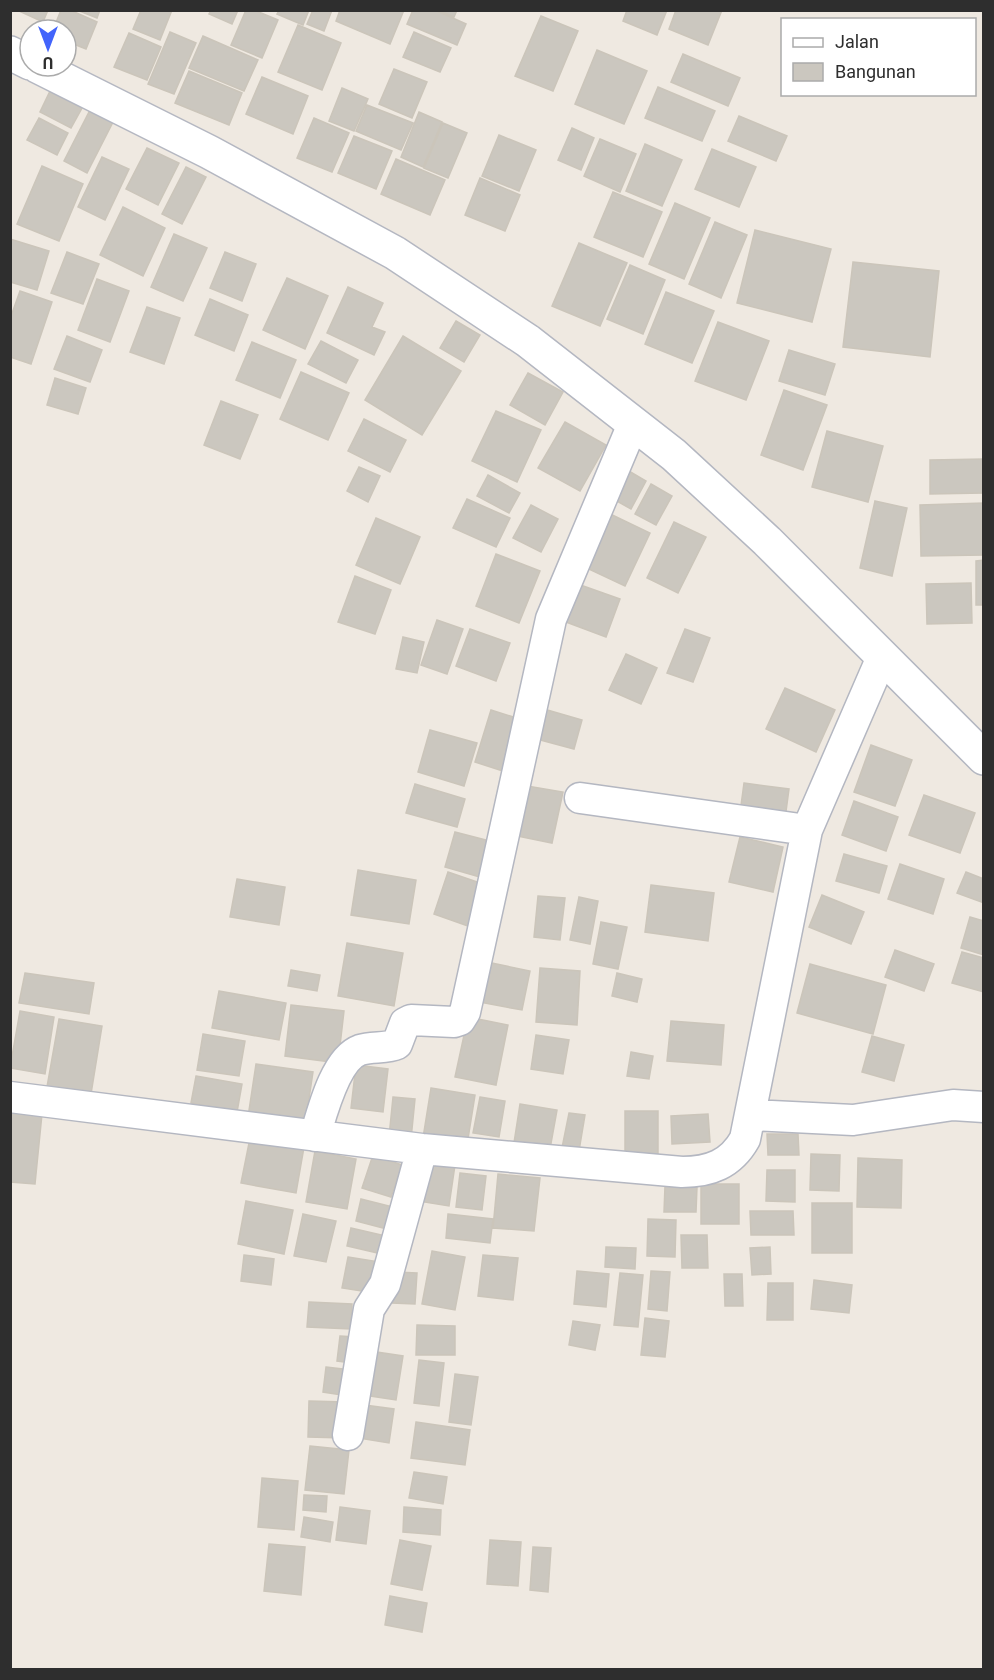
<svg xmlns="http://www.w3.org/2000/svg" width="994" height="1680" font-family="Roboto,sans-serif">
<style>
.building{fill:#cbc7bf;stroke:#cbc5ba;stroke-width:1.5}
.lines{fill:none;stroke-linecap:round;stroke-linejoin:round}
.minor-casing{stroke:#b4b7c1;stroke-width:33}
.tertiary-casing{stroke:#b4b7c1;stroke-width:36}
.minor{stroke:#fff;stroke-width:30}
.tertiary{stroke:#fff;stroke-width:33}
</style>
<rect width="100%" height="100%" fill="#efe9e1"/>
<path class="building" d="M17,10H48L43,22Z
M61,10H70L97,22L86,49L66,41V30H53Z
M77,10H100L97,18Z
M141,10H172L160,40L133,29Z
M211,10H238L232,24L209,14Z
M246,10H254L278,20L262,58L231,45Z
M279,10H309L303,25L277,14Z
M313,10H332L324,31L307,24Z
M340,10H404L390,44L336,21Z
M413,10H435L466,24L457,45L407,24Z
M438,10H457L454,17Z
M627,10H667L657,35L623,21Z
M676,10H722L708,45L669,29Z
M541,16L578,31L553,91L515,76Z
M298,25L341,43L322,90L278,72Z
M170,32L196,43L174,94L148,84Z
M414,32L451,48L440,72L403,57Z
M129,33L161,47L147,80L114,67Z
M203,36L258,60L244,91L189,68Z
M597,50L647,71L624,124L575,104Z
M683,54L740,78L728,106L671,82Z
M394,69L427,82L412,118L379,104Z
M189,71L242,93L229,125L175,103Z
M262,77L308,96L293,134L246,114Z
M658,87L715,111L702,141L645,118Z
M342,88L368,99L354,131L329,121Z
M50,91L82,108L71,128L40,112Z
M367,105L413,123L401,150L356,131Z
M90,110L113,122L87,173L64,161Z
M419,112L442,122L423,167L401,157Z
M739,116L787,136L776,161L728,141Z
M39,118L68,133L57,155L27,140Z
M314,118L349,133L332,172L297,158Z
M443,123L467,133L448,178L424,168Z
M572,128L594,138L581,170L558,160Z
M499,135L536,150L519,191L482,176Z
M354,136L392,151L376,189L338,173Z
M600,139L636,154L620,192L584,176Z
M645,144L682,160L662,206L626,191Z
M147,148L179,163L158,205L126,189Z
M712,149L756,167L739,207L695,189Z
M102,157L129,169L105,220L78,207Z
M396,159L445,180L430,215L381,194Z
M42,166L83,184L59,241L17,224Z
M186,167L206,177L182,224L162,214Z
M480,178L520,195L505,231L465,215Z
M613,192L662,212L643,257L594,237Z
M675,203L710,218L684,279L649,264Z
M123,207L165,228L143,276L100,255Z
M715,222L747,235L721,298L689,284Z
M755,230L831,249L812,322L737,303Z
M174,234L207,248L183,301L151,287Z
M10,239L49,251L37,290L10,282Z
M579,243L627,263L600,326L552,306Z
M67,252L99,264L83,304L51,293Z
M225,252L256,264L242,301L210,288Z
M853,262L939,271L930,357L843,347Z
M630,265L665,280L643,334L607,319Z
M287,278L328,296L305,349L263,330Z
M97,279L129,291L110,342L78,330Z
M348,287L383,303L372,327L385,332L374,355L327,333Z
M20,291L52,302L31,364L10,357V319Z
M666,292L714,311L692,363L645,344Z
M210,299L248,315L234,351L195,335Z
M147,307L180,318L164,364L130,352Z
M456,321L480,335L464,362L440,348Z
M718,322L769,341L746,400L695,381Z
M67,336L102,350L90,382L54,369Z
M403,336L461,371L422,435L365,400Z
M321,341L358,360L346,383L308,364Z
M252,342L296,360L280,398L236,380Z
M789,350L835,364L825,395L779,381Z
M301,372L349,393L328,440L280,419Z
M528,373L563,392L545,425L510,405Z
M55,378L86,388L78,414L47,405Z
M784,390L827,405L803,470L761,455Z
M221,401L258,415L240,459L204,445Z
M496,411L541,430L517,482L472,461Z
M364,419L406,440L390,472L348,451Z
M565,422L606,445L580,491L538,468Z
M827,431L883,446L868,502L812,487Z
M984,459V493L930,494V460Z
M359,467L380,476L368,502L347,491Z
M622,467L646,481L631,509L606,495Z
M488,475L520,493L509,513L477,496Z
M651,484L672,496L656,525L635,514Z
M467,499L510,518L496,547L453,528Z
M875,501L907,508L892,576L860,568Z
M984,503V555L921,556L920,505Z
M531,505L558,519L541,552L513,538Z
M604,511L650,533L625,586L578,564Z
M376,518L420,537L400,584L356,565Z
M674,522L706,537L678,593L647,578Z
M496,554L540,571L519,623L476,606Z
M984,560V605H976V561Z
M355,576L391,590L375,634L338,622Z
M572,582L620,599L606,637L558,619Z
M971,583L972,623L927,624L926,584Z
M437,620L463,629L447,674L421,665Z
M470,629L510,643L496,681L456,666Z
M685,629L710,638L693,682L667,673Z
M403,637L424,642L417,673L396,669Z
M626,654L657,668L641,704L609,690Z
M785,688L835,710L816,752L766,729Z
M537,707L582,720L574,749L529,737Z
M491,710L523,720L506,772L475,762Z
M430,730L477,743L464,786L418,772Z
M871,745L912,760L895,806L854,792Z
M744,783L789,789L785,819L740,813Z
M415,784L465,799L457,827L406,813Z
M527,786L563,792L552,843L517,836Z
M924,795L975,813L960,853L909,835Z
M854,801L898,817L886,851L842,835Z
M455,832L490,841L480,877L445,867Z
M740,837L783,847L773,892L729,882Z
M844,854L887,866L879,893L836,881Z
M900,864L944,879L933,914L888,899Z
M358,870L416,880L409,924L351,915Z
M448,872L483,884L468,926L434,914Z
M966,872L984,879V903L957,893Z
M237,879L285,887L279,925L230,917Z
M651,885L714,893L708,941L645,932Z
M822,895L864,912L851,944L809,927Z
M538,896L565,898L560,940L534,937Z
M579,897L598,901L590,944L570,940Z
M970,917L984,921V955L961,948Z
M601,922L627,927L618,969L593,964Z
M347,943L403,953L394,1006L338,996Z
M895,950L934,964L924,991L885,977Z
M962,952L984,958V992L952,983Z
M487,962L530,971L522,1010L479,1002Z
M810,964L886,985L873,1034L797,1013Z
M540,968L580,971L577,1025L536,1022Z
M291,970L320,975L317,991L288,986Z
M25,973L94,983L89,1014L19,1003Z
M617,973L642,979L637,1002L612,996Z
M219,991L286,1003L279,1040L212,1028Z
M291,1005L344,1011L338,1063L285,1056Z
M20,1011L54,1017L45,1074L10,1068Z
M468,1017L508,1025L496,1085L455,1077Z
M59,1019L102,1026L91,1094L47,1087Z
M671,1021L724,1025L721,1065L667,1061Z
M203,1034L245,1041L239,1076L197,1070Z
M536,1035L569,1040L563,1074L531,1069Z
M872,1036L904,1045L894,1081L862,1072Z
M631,1052L653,1056L649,1079L627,1076Z
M256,1064L313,1072L305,1125L248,1117Z
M356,1065L388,1069L383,1112L351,1108Z
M196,1076L242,1084L237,1112L191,1103Z
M431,1088L475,1095L467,1145L423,1138Z
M393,1097L415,1099L411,1139L389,1137Z
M480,1097L505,1101L499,1137L473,1133Z
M520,1104L557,1110L550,1149L514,1143Z
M10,1111L42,1114L35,1184L10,1182Z
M625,1111H658V1156H625Z
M569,1113L585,1115L579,1151L562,1148Z
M708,1114L710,1142L672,1144L671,1116Z
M767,1134H798L799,1155H768Z
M250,1138L304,1147L296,1193L241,1183Z
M315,1151L356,1159L347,1209L306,1202Z
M811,1154L840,1155L839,1191L810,1190Z
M373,1155L402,1165L391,1197L362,1188Z
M858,1158L902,1160L901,1208L857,1207Z
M424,1161L455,1165L449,1206L418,1201Z
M767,1170H795V1202L766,1201Z
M460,1173L486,1176L482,1210L456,1207Z
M498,1174L540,1178L534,1231L493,1228Z
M701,1184H739V1224H701Z
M665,1186L697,1187L696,1212H664Z
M361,1199L393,1207L387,1229L356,1221Z
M246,1201L293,1210L284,1254L238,1244Z
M812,1203H852V1253H812Z
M750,1211H793L794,1235H751Z
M303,1214L336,1221L326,1262L294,1256Z
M448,1214L493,1219L490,1243L446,1238Z
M648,1219L676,1220L675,1257L647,1256Z
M351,1228L386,1236L382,1254L347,1246Z
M681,1235H707L708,1268H682Z
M606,1247L636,1248L635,1269L605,1267Z
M770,1247L771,1274L752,1275L750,1248Z
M432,1251L465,1257L455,1310L422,1304Z
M244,1255L274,1259L271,1285L241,1281Z
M483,1255L518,1258L513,1300L478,1296Z
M348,1257L380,1262L374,1293L342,1288Z
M577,1271L609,1274L606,1307L574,1304Z
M651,1271L670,1272L667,1311L648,1309Z
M395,1272L417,1273L415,1304L392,1303Z
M620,1273L643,1275L638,1327L614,1325Z
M724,1274H742L743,1306H725Z
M814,1280L852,1285L849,1313L811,1309Z
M768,1283H793V1320H767Z
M309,1302L352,1304L351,1329L307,1327Z
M645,1318L669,1321L665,1357L641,1355Z
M573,1321L600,1325L595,1350L569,1345Z
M417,1325L455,1326V1355H416Z
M340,1336L355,1337L352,1363L337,1361Z
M370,1351L403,1356L396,1400L364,1395Z
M419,1360L444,1363L439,1406L414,1403Z
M326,1367L351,1370L348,1396L323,1392Z
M455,1374L478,1377L471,1425L449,1422Z
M309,1401L346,1402L344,1438L308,1437Z
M357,1404L394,1409L389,1443L352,1437Z
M416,1422L470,1430L465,1465L411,1458Z
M310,1446L349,1450L344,1494L305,1490Z
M414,1472L447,1477L443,1504L409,1498Z
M262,1478L298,1481L294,1530L258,1527Z
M304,1495L327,1496L326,1512L303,1510Z
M340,1507L370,1511L366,1544L336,1540Z
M404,1507L441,1510L440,1535L403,1532Z
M304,1517L333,1522L330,1542L301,1537Z
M400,1540L431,1546L422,1590L391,1584Z
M490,1540L521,1542L518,1586L487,1584Z
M269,1544L305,1547L301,1595L264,1591Z
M533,1547L551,1548L548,1592L530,1590Z
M390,1596L427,1603L422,1632L385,1625Z"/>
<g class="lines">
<g class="minor-casing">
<path id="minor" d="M580,798L807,830
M10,1097L422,1149L682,1172C710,1172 731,1164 745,1139L807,830L882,657
M750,1115L853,1120L953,1105L984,1107
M315,1136C322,1113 335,1059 360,1050C372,1046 386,1049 397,1044L405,1023L411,1020L454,1022L460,1020L465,1012L551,619L633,424
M348,1435L369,1309L385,1284L422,1149"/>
</g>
<g class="tertiary-casing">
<path id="tertiary" d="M10,53L30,63
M37,66L209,152L395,253L528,341L674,455L767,541L984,758"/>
</g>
<use href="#minor" class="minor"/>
<use href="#tertiary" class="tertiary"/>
</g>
<rect width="994" height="1680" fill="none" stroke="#2e2e2e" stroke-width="24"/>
<rect x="781" y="18" width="195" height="78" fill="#ffffff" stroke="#ababab" stroke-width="1.5"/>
<rect x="793" y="38" width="30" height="9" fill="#ffffff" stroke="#ababab" stroke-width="1.5"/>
<text x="835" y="48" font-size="18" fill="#2e2e2e">Jalan</text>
<rect x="793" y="63" width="30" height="18" fill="#cbc7bf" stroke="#ababab" stroke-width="1.5"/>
<text x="835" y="78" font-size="18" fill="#2e2e2e">Bangunan</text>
<g transform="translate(48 48) rotate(180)"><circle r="28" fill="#ffffff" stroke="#ababab" stroke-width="1.5"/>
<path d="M0-4.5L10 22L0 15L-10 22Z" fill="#4264fb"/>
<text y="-9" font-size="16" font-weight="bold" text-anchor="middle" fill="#2e2e2e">U</text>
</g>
</svg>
